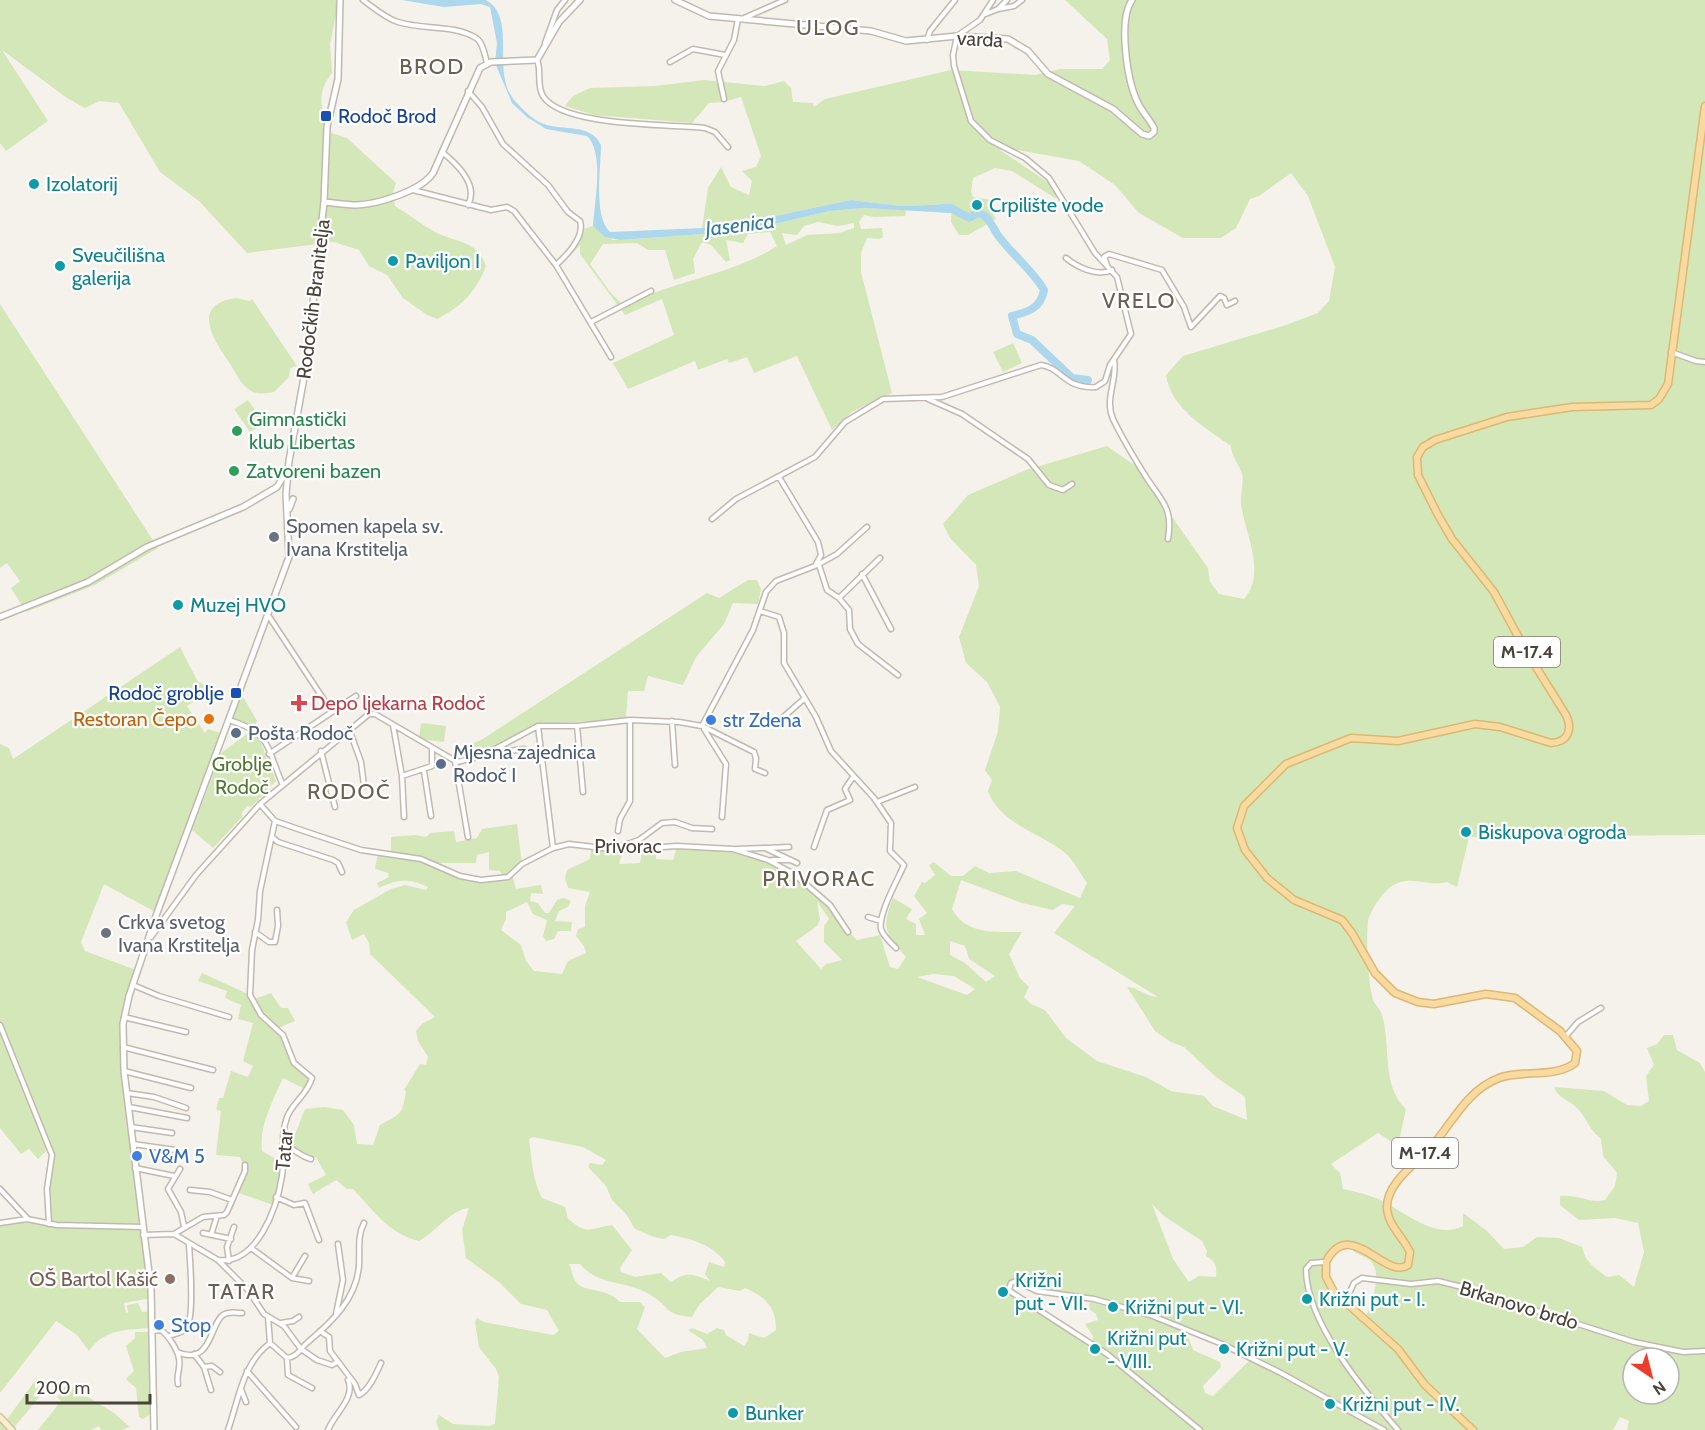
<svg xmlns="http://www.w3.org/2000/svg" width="1705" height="1430" font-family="Cabin,sans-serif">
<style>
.green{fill:#d4e7b8;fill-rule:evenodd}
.water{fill:#add7ed}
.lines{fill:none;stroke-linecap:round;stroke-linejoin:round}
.river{stroke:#add7ed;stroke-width:8}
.minor-casing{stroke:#c1b9af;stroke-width:7}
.tertiary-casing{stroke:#c1b9af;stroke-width:8}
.secondary-casing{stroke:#d2c19e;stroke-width:8}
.primary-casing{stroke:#deb771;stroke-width:9}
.minor{stroke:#fff;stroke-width:4}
.tertiary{stroke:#fff;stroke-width:5}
.secondary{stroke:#fceed0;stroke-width:5}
.primary{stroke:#f9dba2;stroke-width:6}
.transit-dot{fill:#1a4fb4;stroke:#fff;stroke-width:2}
.culture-dot{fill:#0f9aa8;stroke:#fff;stroke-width:2}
.leisure-dot{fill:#2e9e5b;stroke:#fff;stroke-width:2}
.worship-dot{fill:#6b7280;stroke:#fff;stroke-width:2}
.health-dot{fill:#e0444e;stroke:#fff;stroke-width:2}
.food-dot{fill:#e8710a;stroke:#fff;stroke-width:2}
.shop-dot{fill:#3f7fe0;stroke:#fff;stroke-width:2}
.service-dot{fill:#5c6f8a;stroke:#fff;stroke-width:2}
.education-dot{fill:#8d6e63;stroke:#fff;stroke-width:2}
.labels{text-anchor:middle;stroke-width:4.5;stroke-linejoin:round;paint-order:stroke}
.shield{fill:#fff;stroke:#807b75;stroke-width:1.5}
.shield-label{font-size:18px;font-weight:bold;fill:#4a433a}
.street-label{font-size:20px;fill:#4a433a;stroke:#fff}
.transit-label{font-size:20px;fill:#164399;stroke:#fff;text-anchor:start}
.culture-label{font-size:20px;fill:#0d838f;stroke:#fff;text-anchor:start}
.leisure-label{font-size:20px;fill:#27864d;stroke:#fff;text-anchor:start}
.worship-label{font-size:20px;fill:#5b616d;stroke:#fff;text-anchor:start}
.health-label{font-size:20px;fill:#be3a42;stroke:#fff;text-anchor:start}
.food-label{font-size:20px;fill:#c56008;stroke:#fff;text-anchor:end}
.shop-label{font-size:20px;fill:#366cbe;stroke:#fff;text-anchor:start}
.service-label{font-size:20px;fill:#4e5e75;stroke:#fff;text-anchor:start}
.park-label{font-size:20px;fill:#50792f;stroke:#fff}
.education-label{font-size:20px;fill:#785e54;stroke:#fff;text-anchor:end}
.water-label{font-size:21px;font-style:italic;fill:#3379a1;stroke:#fff}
.quarter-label{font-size:22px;letter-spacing:1.5px;fill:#6c6052;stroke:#fff}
</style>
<rect width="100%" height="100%" fill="#f5f2ec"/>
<path class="green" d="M0,0H339L330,44L332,73C315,94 321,112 332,133L347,138L396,183L393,192L395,206C408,214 421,224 435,232C456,243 476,239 486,266C476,292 461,307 437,319L427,315L403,298L387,275L369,266L359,250L334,242L247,253L199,201L160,172L119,103L99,101L85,108L67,98L2,50L48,121L6,151L0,143Z
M1065,0H1705V835L1469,837L1457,887L1447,882C1426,888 1407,871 1387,890C1380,897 1369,913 1368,922C1366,942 1368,981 1373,1000C1375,1005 1379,1008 1381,1012C1392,1042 1380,1085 1406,1109L1398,1146L1378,1133L1331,1164L1340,1173L1343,1189C1354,1191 1365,1194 1376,1198C1402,1209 1434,1241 1463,1226V1213L1486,1230L1504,1249L1523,1247L1537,1237L1559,1238L1582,1247C1585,1262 1596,1269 1607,1277L1619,1275L1634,1287L1644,1252L1638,1223L1615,1218L1579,1220L1560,1205V1196C1580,1194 1589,1204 1605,1200L1615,1186L1617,1173L1603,1156L1601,1139C1587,1127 1588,1120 1578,1109C1570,1100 1557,1098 1554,1087L1604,1091L1627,1105L1641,1106L1649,1101L1646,1076L1654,1065L1647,1048L1657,1044L1664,1035H1673L1677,1050L1700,1063L1705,1072V1430H1627L1629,1421L1620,1417L1613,1430H439L436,1422L439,1415L453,1424L489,1426L495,1424L499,1377L496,1369L479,1347L475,1322L477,1318L484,1322L553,1335L559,1331L547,1310L521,1304L500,1283L466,1258L462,1230L469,1208C450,1210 436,1232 419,1241C389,1234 374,1211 353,1189H347L336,1180L313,1194L308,1184L326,1175L316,1157L311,1159L290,1147L305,1109L325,1107L343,1110L354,1125L357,1144L373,1145L380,1125C401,1113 402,1116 406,1091L404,1090L420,1064L426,1065L428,1057L418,1041L416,1031L422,1024L435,1017L370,954L369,943L364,934L352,940L346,922L354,910L391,889L405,885L426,890L428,887C409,878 397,879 379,888L377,883L389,877L388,873L375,869L378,853L391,854V837L415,835L426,837L430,833L454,831L456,842L477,838L482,829L517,824L522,864L518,871L503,876L500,871L489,870V852L477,855L476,863H433C458,874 485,887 512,874L516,889L541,885L543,894L531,893L530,901L538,903L545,913H549L557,900L564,898L571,901L568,907L559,911L555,921L572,922L571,931H558L554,939L546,941L543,936L547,920L533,914L527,902L506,912V919L501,930L521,945L526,961L534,971L562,974L568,961L586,953L584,946L576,936L578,929L585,927V906L590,892L568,888L565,878L567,870L590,859L591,848L623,851L619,864L640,863L642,850L656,848V859L673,860L677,846C731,849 787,856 825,901C836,914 844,929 857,940L880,935L890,967L898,969L906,957C885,932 881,929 893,898L912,909L906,919L916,924V935H925L919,919L927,913L914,896L922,882L925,883L935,875L929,865L934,862L951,876H963L975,866L989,873L1016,871L1080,898L1087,883C1080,873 1073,859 1064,852C1039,832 1000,824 988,791L992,780L985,770L998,731L1000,707L987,682L966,663L959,637L979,586L976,565L950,538L943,524L968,495L1026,470L1107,446L1137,467L1208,568L1210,582L1219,594L1244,599C1267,573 1245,534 1241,504C1240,494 1245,480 1241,471C1237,461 1232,458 1231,446C1205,427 1171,409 1166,375L1183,356L1283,326L1318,313L1329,301L1335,267L1308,196L1291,173L1259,196L1250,199L1236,228L1221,238H1183L1139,213L1115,185L1079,161L1006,148L1000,150L1052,185L1060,198H1055L1012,171L995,168L973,178L971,192L973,197L992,200V206L989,209L996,219L968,235H959L951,222L952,204L902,206L851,200L747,222L702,228L708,188L721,167L731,187L749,195L752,181L742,171L756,167L761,156L741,97L724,102L709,103L692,123L594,115L565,106L573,96L590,88L655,86L704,80L765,86L784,81L791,88L793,102L813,103L814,107L825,99L951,70L1035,75L1060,69H1102L1110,60L1107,39ZM961,880L1022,903L1053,910L1062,904L1075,906L1054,933L1158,997C1146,997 1138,987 1127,987L1155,1031L1171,1042L1184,1047L1216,1077L1245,1097L1247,1120L1213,1106L1204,1096L1171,1091L1146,1077L1097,1061L1066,1038L1045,1010L1031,1004L1024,997L1029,987L1020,978L1009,954L1022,932C996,932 966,935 952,909ZM817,901L829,919L824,926V942L842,960L826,964L821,969L796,941L817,926L820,920ZM950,941L965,946L969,959L995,976L986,982L965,963L950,955ZM933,974L954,976L975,989L967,995L917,977ZM533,1137L583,1147L606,1160L602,1165L590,1163L588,1167L606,1186L612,1200L626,1214L635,1229L654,1237L664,1239L671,1235C692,1239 713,1245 725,1262L724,1267L709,1262L705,1274L710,1281C693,1274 687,1271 671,1282L661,1273L635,1277L621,1272L620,1268L632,1250L612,1225C588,1229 588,1235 568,1219L565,1207L542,1198C532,1178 532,1161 529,1139ZM1152,1204L1164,1216L1202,1241L1207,1251L1206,1256C1216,1262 1217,1266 1216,1277L1199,1276L1189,1282L1173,1259ZM1348,1246H1353V1251C1359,1255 1366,1257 1371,1261C1383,1275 1371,1304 1365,1319L1329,1284V1256ZM569,1264H580C599,1287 629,1280 652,1296C671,1308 665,1315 692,1317L699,1305L718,1287L740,1291L745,1288C766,1297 776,1307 776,1330L764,1338L749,1333L748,1340L744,1346L726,1335L724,1330L717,1328L707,1334L692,1328L688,1330L703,1340L707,1348L681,1352L665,1358L637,1329L645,1307L640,1302H620C607,1287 584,1293 576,1282C572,1277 572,1269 569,1264ZM1012,1282L1043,1292L1094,1299L1089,1304L1090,1310L1096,1314L1098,1320L1085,1324L1093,1336L1092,1343L1009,1289ZM1186,1331L1251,1359L1213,1396L1205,1393L1203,1386L1221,1367L1220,1362L1193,1350ZM1633,1358H1669V1394H1633Z
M864,208L906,210L905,216L874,217L864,215L859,222L861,229L882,228L883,237L879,239L867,238L861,253V272L892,393L853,411L832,430L797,356L754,373L747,357L729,363L727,359L698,370L695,361L628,389L613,363L674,335L662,299L625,315L580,254V245L558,269L556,265L568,254L581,230L593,226L613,240H620L745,231L830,211ZM818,222L838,226L854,223V228L839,233L807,235L786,245L782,233L797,235L804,226ZM770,232L777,246C731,276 673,280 624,306L610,292L590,264L603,244L637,243L648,250H665L674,280L695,273L693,259L702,242L711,245L726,262L730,260L726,240L743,243L748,234Z
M237,298L249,301L252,299L297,366L290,368L289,377L274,392C267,393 258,395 251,391C242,386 236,374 231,365C215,342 188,304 237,298Z
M0,304L158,548L95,585L26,612L11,588L20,581L7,563L0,568Z
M1013,343L1022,363L1003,372L993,352Z
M248,400L264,423L250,432L234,409Z
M748,580H757L761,589L758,604L733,603L724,624L696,657L683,685L648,676L644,691H628L626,719L541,724L470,759L456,750L481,740L707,593L719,598Z
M180,647L198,682L206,685L199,698L187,706L205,733L208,729L224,734L157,913L104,884L81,942L85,951L136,970L128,996L122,1047L151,1298L124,1303L126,1313L128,1312L127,1305L138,1303L142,1312L152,1311V1328C127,1330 105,1328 89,1351L77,1335L56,1321L0,1393V1224L27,1219L49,1223L47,1189L53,1159L48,1149L38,1159L29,1149L21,1154L0,1128V744L9,748L13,759Z
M239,695H242L257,721L253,728L229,720Z
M421,723L446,726L444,742L419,739Z
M251,731L257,733L276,781L251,807L247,806L241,814L243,816L213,848L192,830L221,753Z
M202,973L250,995L252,1000L271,993L281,1008H288L295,1021L278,1028L294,1063L312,1078L307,1090L283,1078C273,1101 259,1125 262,1151L281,1162L282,1172L273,1205L236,1192L245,1171L240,1157L216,1155L221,1111L216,1110L219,1098H223L231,1071L248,1077L253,1066L243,1061L253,1023L238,1019L241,1005L225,998L227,991L198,981Z
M135,1332H150L151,1414L143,1419L139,1417L136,1388L126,1379L134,1371L126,1346L135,1338Z
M37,1378L48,1387L45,1390L12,1430H0V1417L5,1422Z
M67,1384L114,1413L130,1427L121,1430H101L99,1426L91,1430H38L61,1401L57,1397Z"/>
<path class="water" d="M402,0H486C518,18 490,72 515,101C522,109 534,121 544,124C563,131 591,123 601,145C601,167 593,217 610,232L702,228L747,222L851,200L902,206L953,204L951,213L864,208L830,211L745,231L620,240L605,237L593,226C594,204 605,153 587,136L546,129L527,117L512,103L495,63L497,43L490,7L481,4L444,7Z"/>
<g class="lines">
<path class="river" d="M942,208L953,209L969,218L978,213C988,215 992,226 997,234C1011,254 1032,269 1044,290C1041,308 1028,312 1012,316L1017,334L1032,340L1072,378L1088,380"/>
<g class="minor-casing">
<path id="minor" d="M363,0C374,8 385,18 398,22C422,30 454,24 476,38C483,42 485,56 487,63
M998,9L1014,6L1022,0
M983,15L998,9L1007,0
M744,18L785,0
M927,40L930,31L955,0
M545,43L557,10L565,0
M537,60C542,71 536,84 543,96C562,127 670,124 705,128L715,132L728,147
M670,62L693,49L725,55
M468,91L482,107L503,144L548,185L568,212L580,221C585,237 567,255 556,265
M724,99L718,71L734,40L738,19
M442,152C457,164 479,185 468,205
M413,190L491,210L507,207L514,211L556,265L611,357
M1066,258C1077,267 1097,277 1112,270
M1107,265L1104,257L1109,254L1162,270L1184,307L1191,327L1220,296L1224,298L1227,305L1235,301
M591,322L651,291
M1671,352L1696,361L1705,362
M1114,360C1118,380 1104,398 1113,419C1123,440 1136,461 1148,480C1163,502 1173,509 1168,539
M928,399L962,414L1028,459L1049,485L1063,490L1072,484
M712,519L736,499L815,457L845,422L883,399L942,397L1041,365C1062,368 1064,389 1096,387L1105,381L1110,365L1131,334L1117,277L1095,253L1049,178L1025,158L990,140L971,121L954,66L953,55L957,36L980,20L993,0
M819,564L837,554L867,527
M819,565L827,590L839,598L880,558
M862,574L891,629
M839,598L849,610L850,629L858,644L898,675
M760,611L779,617L784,633V663L816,717L831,751L874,798L891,823L890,851L904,865C898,879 878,914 881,929C883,936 891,943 896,948
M268,615L332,712
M229,720C271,733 266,746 282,783
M780,720L805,698
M672,721L675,765
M393,725L402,776L404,817
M538,726L553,848
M577,726L583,792
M702,726L753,630L766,592L776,581L815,566L821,555L818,542L779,477
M349,729L361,762L364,786
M704,729L726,764L722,817
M500,747L509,751L524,749
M321,751L335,807
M269,754L356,696
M455,761L468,837
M424,771L431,816
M402,776L432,766V749
M877,802L915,787
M260,804L275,821L298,829L361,850L421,859L460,876L481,880L508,877L522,864L553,848L569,844L619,850L677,846L733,849L768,860L794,874L830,905L848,932
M618,831L620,819L630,801V720
M272,837L278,842L333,860L338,863L342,872
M814,847L827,810L850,800L845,789L853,777
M766,848L789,847
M613,849L639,840L662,823L675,822L692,828L712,829
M736,849L765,848L797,863
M772,860H791
M868,917L881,921
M255,932L269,942H275L278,926L277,910
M151,937L196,875L260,804L369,714H375L457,762L482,756L538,726H577L630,720L679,722L702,726L754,752L756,758L755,769L765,773
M133,985L159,996L229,1017
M124,1017L186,1032
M0,1025L52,1155L47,1189L49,1224
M1566,1036L1578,1022L1601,1008
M123,1047L213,1070
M124,1071L191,1088
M127,1093L154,1097L186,1108
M129,1107L187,1118
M131,1127L172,1133
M133,1144L175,1150
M283,1146C295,1148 299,1156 311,1159
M135,1168L174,1176
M180,1169L168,1189L181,1212L184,1226
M0,1189L27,1218
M190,1190L210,1192L232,1200
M276,1197L294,1205L305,1203L319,1240
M0,1223L27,1219L57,1225L142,1227
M203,1233L231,1239
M174,1234L203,1217L224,1215L227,1212L245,1171V1165
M143,1235L174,1234L218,1260L248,1290L264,1314L284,1326L301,1349L317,1360L332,1365L337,1362
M211,1235L217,1216
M251,1248L292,1278L309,1281
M218,1260C257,1265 277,1208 282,1176C285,1156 280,1136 287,1117C293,1102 307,1095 312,1078L294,1063L283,1035L261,1015L250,995L252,950L258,920L260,891L275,821
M229,1261L227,1247L234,1227
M1325,1262L1311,1263L1306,1269C1306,1322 1364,1391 1398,1430
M292,1278L305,1256
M1345,1302L1354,1283L1362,1278L1411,1284L1438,1281L1466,1288L1634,1342L1683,1352L1705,1351
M336,1314L343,1280L338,1244
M268,1317L270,1343L287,1358C298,1357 300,1348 308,1342C332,1322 357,1298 359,1265C360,1251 357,1236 364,1223
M281,1323L293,1321L299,1317
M153,1331L161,1330C168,1335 178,1350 179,1359C181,1368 176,1374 178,1384
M320,1331L329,1337L330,1351L355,1384L359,1395C369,1390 376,1374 381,1363
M169,1336C173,1334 182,1333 186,1329C195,1319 190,1260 189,1245
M177,1352C212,1367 210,1323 223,1315C229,1311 235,1313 242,1313
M194,1354L204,1367L211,1390
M287,1358L288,1375L312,1388
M204,1367L212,1366L220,1372
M247,1371L296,1427
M241,1389L246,1402
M228,1430C239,1399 242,1364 270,1343
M328,1430C334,1414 356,1398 348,1380
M1200,1430L1107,1354L1011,1292L1009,1289L1011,1283L1016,1281L1037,1291L1094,1299L1150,1315L1222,1344L1281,1373L1384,1430"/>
</g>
<g class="tertiary-casing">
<path id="tertiary" d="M675,0L709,16L871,31L906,41L957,36L1008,39L1028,51L1048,74L1113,109L1142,134L1149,136L1154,132V128C1149,118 1141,111 1137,101C1127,79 1118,20 1132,0
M324,202C335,203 346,205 357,205C378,204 421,191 433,173L480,68L491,62L537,60L559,22L580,0
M289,509L293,499
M0,617L88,582L147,547L243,507L277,487L285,474
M154,1430L151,1289L124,1071L123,1024L129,996L157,913L289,557L286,494L289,461L306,366L324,202L327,127L338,79L340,0"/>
</g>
<g class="secondary-casing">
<path id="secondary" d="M0,1417L12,1430"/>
</g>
<g class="primary-casing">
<path id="primary" d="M1473,1430L1425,1385L1398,1349L1334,1292L1326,1277V1262C1350,1215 1385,1281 1408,1265L1410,1252C1403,1237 1387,1224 1387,1207C1387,1182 1417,1163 1432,1146C1453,1122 1467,1090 1499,1078C1522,1069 1554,1079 1575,1063L1577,1051L1560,1031L1515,998L1486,994L1434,1004L1418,1002L1395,993L1375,973L1352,933L1342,920L1294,900L1267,878L1245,850L1237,828L1244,806L1286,764L1351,738L1398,741L1475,724L1500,727L1551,743C1568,742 1573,730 1566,715L1526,651L1494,592L1452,539L1438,515L1418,475L1417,457L1423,447L1435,440L1507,417L1572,407L1651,405L1659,399L1668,384L1705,106"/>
</g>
<use href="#minor" class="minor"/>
<use href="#tertiary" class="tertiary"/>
<use href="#secondary" class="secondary"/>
<use href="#primary" class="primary"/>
</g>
<g class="transit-dot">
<rect x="320" y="110" width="12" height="12" rx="3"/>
<rect x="230" y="687" width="12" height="12" rx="3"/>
</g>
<g class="culture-dot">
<circle cx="34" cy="184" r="6"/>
<circle cx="977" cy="205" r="6"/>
<circle cx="393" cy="261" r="6"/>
<circle cx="60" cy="266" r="6"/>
<circle cx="178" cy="605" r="6"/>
<circle cx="1466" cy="832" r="6"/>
<circle cx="1003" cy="1292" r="6"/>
<circle cx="1307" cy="1299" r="6"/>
<circle cx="1113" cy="1307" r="6"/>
<circle cx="1095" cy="1349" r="6"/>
<circle cx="1224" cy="1349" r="6"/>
<circle cx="1330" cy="1404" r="6"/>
<circle cx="733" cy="1413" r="6"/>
</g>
<g class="leisure-dot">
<circle cx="237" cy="431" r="6"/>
<circle cx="234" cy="471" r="6"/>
</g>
<g class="worship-dot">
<circle cx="274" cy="537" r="6"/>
<circle cx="106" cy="933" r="6"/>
</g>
<path class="health-dot" d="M296 694h6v6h6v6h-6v6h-6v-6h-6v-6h6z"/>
<circle class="food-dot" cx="209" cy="719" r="6"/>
<g class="shop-dot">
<circle cx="711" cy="720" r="6"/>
<circle cx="137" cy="1156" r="6"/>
<circle cx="159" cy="1325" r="6"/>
</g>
<g class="service-dot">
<circle cx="236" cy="733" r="6"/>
<circle cx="441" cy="764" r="6"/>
</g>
<circle class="education-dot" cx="170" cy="1279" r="6"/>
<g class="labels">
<g class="shield">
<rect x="1494" y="637" width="66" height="30" rx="4.5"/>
<rect x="1392" y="1138" width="66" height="30" rx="4.5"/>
</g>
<g class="shield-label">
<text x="1527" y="658">M-17.4</text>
<text x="1425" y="1159">M-17.4</text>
</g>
<g class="street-label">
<text transform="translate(980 39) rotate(3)" y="7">varda</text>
<text transform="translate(313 299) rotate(-83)" y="7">Rodočkih Branitelja</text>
<text x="628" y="853">Privorac</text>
<text transform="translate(284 1150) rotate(-85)" y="7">Tatar</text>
<text transform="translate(1519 1305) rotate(17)" y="7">Brkanovo brdo</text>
</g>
<g class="transit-label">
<text x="338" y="123">Rodoč Brod</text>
<text x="224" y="700" text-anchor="end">Rodoč groblje</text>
</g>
<g class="culture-label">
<text x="46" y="191">Izolatorij</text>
<text x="989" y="212">Crpilište vode</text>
<text x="72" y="262">Sveučilišna<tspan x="72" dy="23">galerija</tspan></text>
<text x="405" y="268">Paviljon I</text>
<text x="190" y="612">Muzej HVO</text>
<text x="1478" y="839">Biskupova ogroda</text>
<text x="1015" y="1287">Križni<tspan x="1015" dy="23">put - VII.</tspan></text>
<text x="1319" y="1306">Križni put - I.</text>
<text x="1125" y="1314">Križni put - VI.</text>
<text x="1107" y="1345">Križni put<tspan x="1107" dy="23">- VIII.</tspan></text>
<text x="1236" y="1356">Križni put - V.</text>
<text x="1342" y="1411">Križni put - IV.</text>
<text x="745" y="1420">Bunker</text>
</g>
<g class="leisure-label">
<text x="249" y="426">Gimnastički<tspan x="249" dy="23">klub Libertas</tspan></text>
<text x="246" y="478">Zatvoreni bazen</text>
</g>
<g class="worship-label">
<text x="286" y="533">Spomen kapela sv.<tspan x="286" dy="23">Ivana Krstitelja</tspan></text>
<text x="118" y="929">Crkva svetog<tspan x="118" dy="23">Ivana Krstitelja</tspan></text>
</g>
<g class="health-label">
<text x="311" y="710">Depo ljekarna Rodoč</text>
</g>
<g class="food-label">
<text x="197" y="726">Restoran Čepo</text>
</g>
<g class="shop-label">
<text x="723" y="727">str Zdena</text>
<text x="149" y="1163">V&amp;M 5</text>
<text x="171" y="1332">Stop</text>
</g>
<g class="service-label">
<text x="248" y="740">Pošta Rodoč</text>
<text x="453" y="759">Mjesna zajednica<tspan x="453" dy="23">Rodoč I</tspan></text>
</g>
<g class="park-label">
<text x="242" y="771">Groblje<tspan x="242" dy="23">Rodoč</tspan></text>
</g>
<g class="education-label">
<text x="158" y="1286">OŠ Bartol Kašić</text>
</g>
<g class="water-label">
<text transform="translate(740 225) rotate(-7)" y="7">Jasenica</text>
</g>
<g class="quarter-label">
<text x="828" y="35">ULOG</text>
<text x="432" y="74">BROD</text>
<text x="1139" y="308">VRELO</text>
<text x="349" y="799">RODOČ</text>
<text x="819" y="886">PRIVORAC</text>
<text x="242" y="1299">TATAR</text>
</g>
</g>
<g transform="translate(1651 1376) rotate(145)"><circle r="28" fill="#ffffff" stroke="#b7b4b0" stroke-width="1.5"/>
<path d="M0-4.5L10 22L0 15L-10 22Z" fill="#ee3c2a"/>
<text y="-9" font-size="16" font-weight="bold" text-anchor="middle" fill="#4a433a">N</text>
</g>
<path d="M27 1394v9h123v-9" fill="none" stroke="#4a433a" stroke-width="3"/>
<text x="36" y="1394" font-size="18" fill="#4a433a" stroke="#ffffff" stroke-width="4.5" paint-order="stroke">200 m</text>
</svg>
